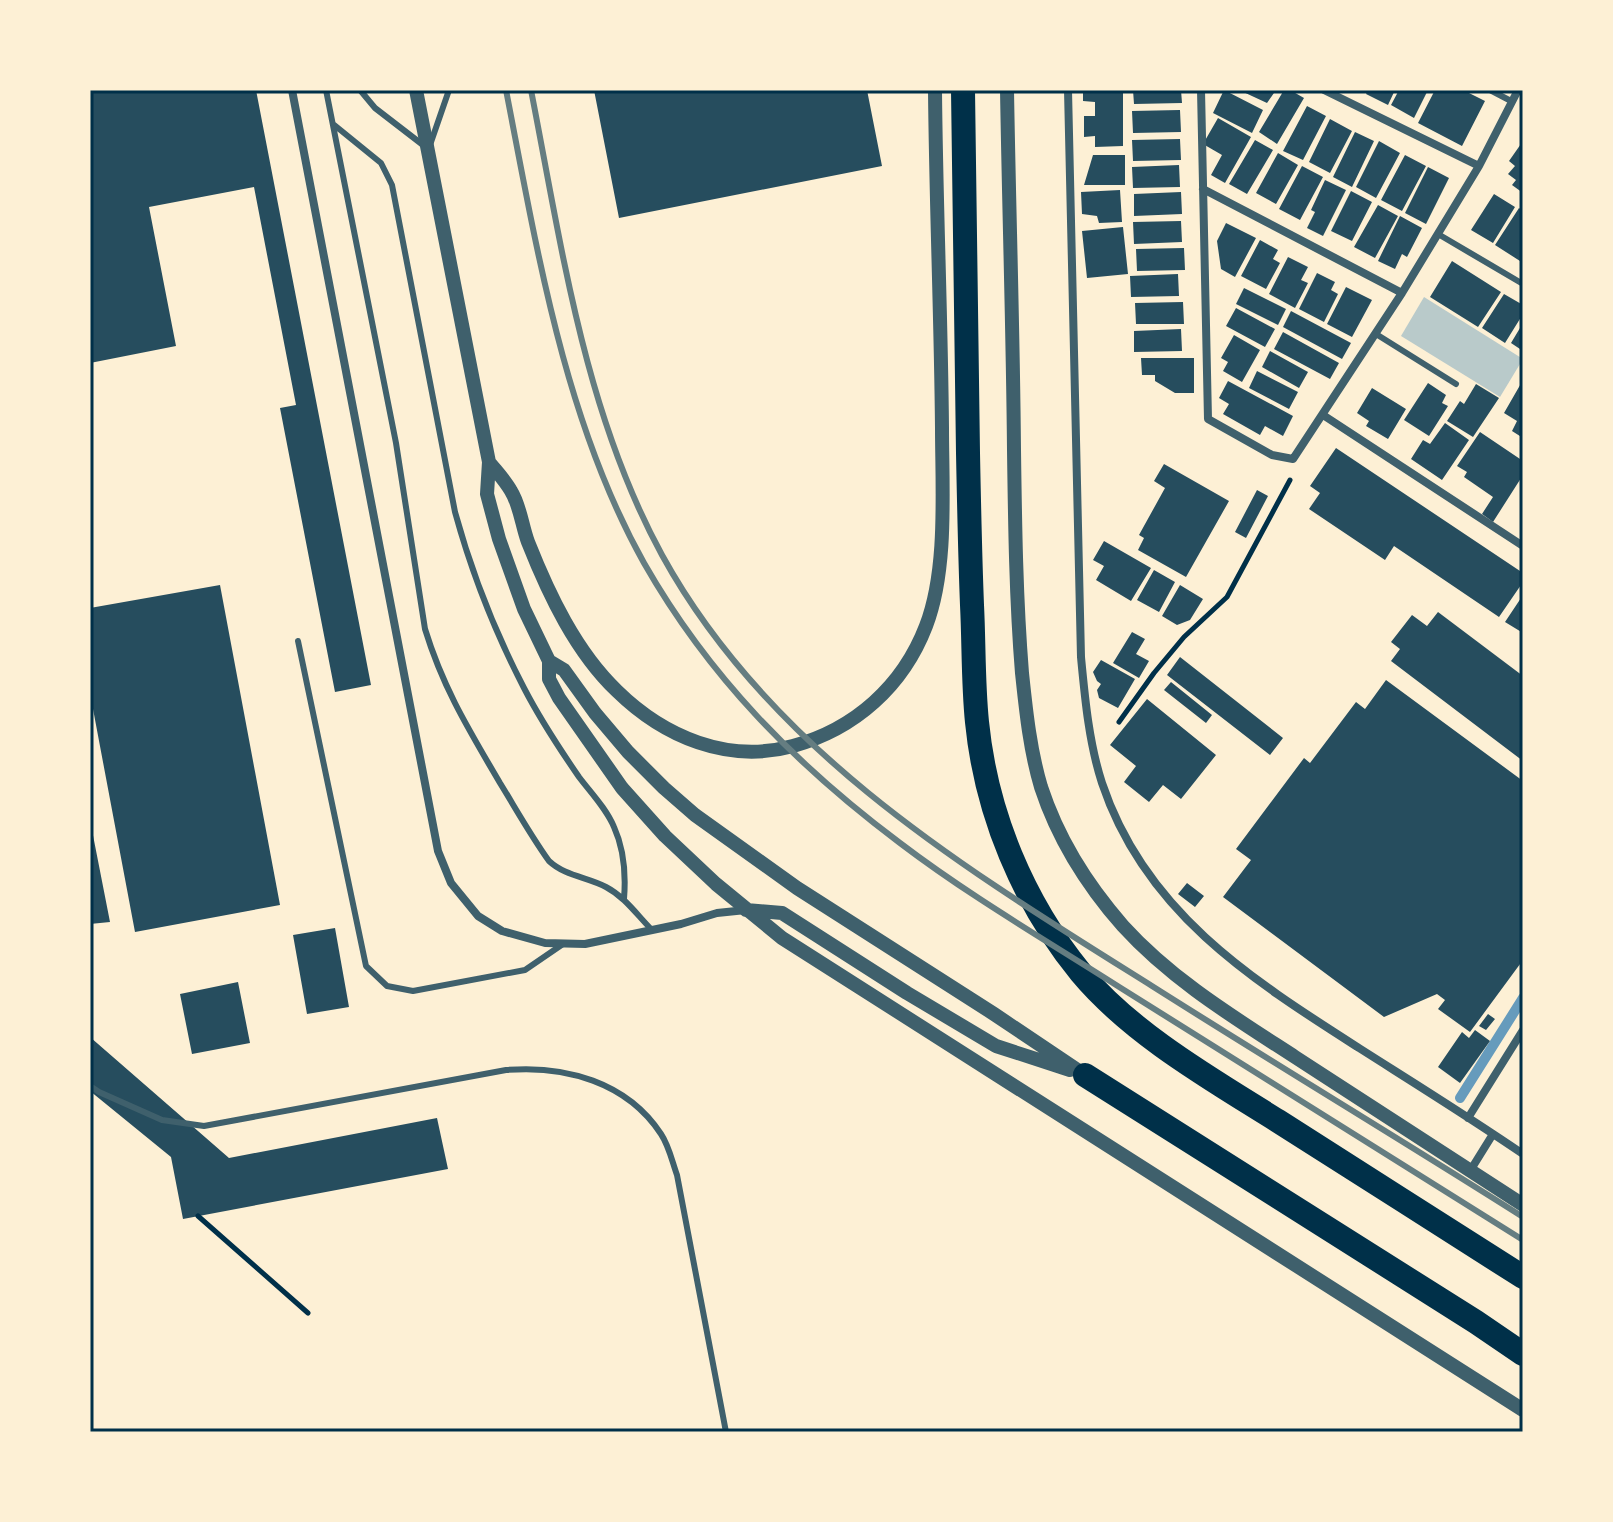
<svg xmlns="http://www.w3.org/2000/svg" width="1613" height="1522" font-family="Manrope,sans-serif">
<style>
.green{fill:#b9caca}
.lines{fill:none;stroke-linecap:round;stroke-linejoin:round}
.stream{stroke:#669bbc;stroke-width:10}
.building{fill:#264d5e}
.path{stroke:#003049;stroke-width:5}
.service{stroke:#3f606c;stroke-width:6}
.minor{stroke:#3f606c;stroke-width:8}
.tertiary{stroke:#3f606c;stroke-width:14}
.motorway{stroke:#003049;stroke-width:24}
.rail{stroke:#657d81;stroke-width:6}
.neatline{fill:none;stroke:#003049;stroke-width:3}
</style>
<rect width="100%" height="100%" fill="#fdf0d5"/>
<path class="green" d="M1424,297L1523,359L1500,397L1401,336Z"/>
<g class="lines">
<path class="stream" d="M1460,1098L1523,998"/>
</g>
<path class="building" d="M90,90H256L371,685L335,692L280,408L296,405L254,187L149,207L176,346L90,363Z
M594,90H867L882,166L619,218Z
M1083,90H1123V146L1095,147V136L1084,137V116H1095V102L1083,101Z
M1133,90H1181L1182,103L1134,104Z
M1224,90L1263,110L1252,133L1213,113Z
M1239,90H1276L1267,103Z
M1284,90H1290L1304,98L1277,144L1259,132Z
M1368,90H1395L1388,105L1366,94Z
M1399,90H1428L1414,118L1391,105Z
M1435,90H1463L1485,101L1462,146L1418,123Z
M1307,106L1326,116L1303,160L1283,151Z
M1180,110L1181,132L1133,133L1132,111Z
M1218,118L1251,137L1225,183L1211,175L1222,155L1203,144Z
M1330,119L1352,131L1330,173L1309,162Z
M1355,132L1374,141L1352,187L1333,177Z
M1180,139L1181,160L1133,161L1132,140Z
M1255,140L1273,150L1247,194L1229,184Z
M1379,141L1400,153L1376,198L1356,187Z
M1523,141V193L1512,185L1516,180L1508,174L1515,166L1509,161Z
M1278,153L1298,165L1276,204L1256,193Z
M1093,155H1125V185H1084Z
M1405,155L1426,166L1402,211L1381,200Z
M1179,165L1180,187L1133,188L1132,167Z
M1302,166L1323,177L1300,220L1279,209Z
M1428,167L1449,178L1426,224L1405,213Z
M1325,180L1346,190L1323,236L1307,228L1315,212L1311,210Z
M1120,190L1122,222L1099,223L1097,216L1082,214L1081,192Z
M1351,191L1372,202L1352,241L1331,231Z
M1181,192L1182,214L1134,216V194Z
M1494,194L1515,207L1493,243L1471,230Z
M1378,205L1398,216L1375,258L1354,247Z
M1519,208L1523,211V257L1520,261L1495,245Z
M1400,216L1422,228L1407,257L1402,254L1395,269L1378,261Z
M1181,221L1182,242L1134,244L1133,222Z
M1226,223L1256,238L1235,277L1221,269L1217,241Z
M1123,227L1128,274L1087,278L1082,231Z
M1260,240L1278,250L1273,259L1280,263L1266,289L1241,276Z
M1184,248L1185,270L1137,271L1136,249Z
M1288,257L1308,267L1301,280L1308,283L1295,308L1269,294Z
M1452,261L1501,292L1478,327L1430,297Z
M1317,273L1335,282L1331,290L1338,294L1324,322L1299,309Z
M1178,274L1179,296L1131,297L1130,276Z
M1346,287L1372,300L1352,337L1327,324Z
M1244,288L1286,309L1278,325L1236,304Z
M1504,294L1523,305V314L1505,343L1482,328Z
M1183,302L1184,324H1136L1135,303Z
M1236,308L1275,329L1265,347L1226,326Z
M1291,311L1351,343L1342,359L1283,327Z
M1523,323V351L1511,343Z
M1181,329L1182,351L1134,352V331Z
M1283,332L1339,363L1330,379L1274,349Z
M1234,335L1260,350L1242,382L1223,371L1228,362L1221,358Z
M1270,351L1308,372L1299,388L1262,367Z
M1141,358H1194V393H1175L1155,381V375H1142Z
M1257,371L1298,392L1289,409L1249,388Z
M1523,380V438L1512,431L1517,421L1504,413Z
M1228,381L1293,416L1283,436L1265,426L1260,435L1223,414L1229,404L1219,398Z
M1428,383L1446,395L1442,403L1448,406L1429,436L1404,420Z
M1476,384L1499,398L1473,437L1447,421L1460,401L1464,404Z
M1372,388L1406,409L1388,439L1366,426L1369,421L1357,413Z
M1445,423L1469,440L1442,480L1411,459L1423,440L1430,444Z
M1480,432L1523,461V475L1493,522L1482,514L1493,497L1464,477L1467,472L1457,466Z
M1336,448L1523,573V582L1499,617L1394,546L1385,560L1309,509L1320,493L1310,486Z
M1164,464L1229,501L1186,577L1138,550L1144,538L1139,535L1165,488L1154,481Z
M1257,490L1268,496L1246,538L1235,532Z
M1104,541L1151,568L1131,601L1096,580L1104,566L1093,560Z
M1154,570L1175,582L1159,612L1137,600Z
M220,585L280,905L135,932L90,693V608Z
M1180,585L1203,599L1190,620L1177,625L1162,616Z
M1523,595V633L1505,622Z
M1438,612L1523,676V761L1391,661L1400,649L1391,642L1412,615L1427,626Z
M1132,632L1145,639L1136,654L1149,661L1139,678L1113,663Z
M1180,657L1283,738L1270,755L1167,675Z
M1101,660L1135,679L1118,708L1099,698L1097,690L1101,684L1097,681L1093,672Z
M1386,680L1523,781V960L1470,1032L1438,1009L1445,1000L1437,994L1384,1017L1223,897L1251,860L1236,849L1304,758L1310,763L1356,702L1365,709Z
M1171,682L1212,715L1206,723L1164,690Z
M1147,699L1216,755L1181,799L1163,785L1149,802L1124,782L1136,766L1110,745Z
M90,825H91L110,922L90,924Z
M1187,883L1204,896L1195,907L1178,894Z
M335,928L349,1007L307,1014L293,935Z
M238,982L250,1043L192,1054L180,994Z
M1488,1014L1495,1019L1486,1030L1479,1026Z
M1475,1030L1490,1041L1460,1083L1438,1067L1462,1032L1469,1038Z
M90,1037L229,1158L437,1118L448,1169L183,1219L171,1157L90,1091Z"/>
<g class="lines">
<path class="path" d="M1119,722L1154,673L1184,637L1227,597L1290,480
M198,1216L308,1313"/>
<path class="service" d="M326,90L396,443L425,629C443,688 469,730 500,783C516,809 531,836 549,861C565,876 587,877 606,887C625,897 637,915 652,930
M360,90L375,108L423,145
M1490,90L1511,101
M333,124L381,163L392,185L455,512C472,574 495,632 524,688C540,719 559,748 579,777C591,793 606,808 614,827C624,849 626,874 624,899
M430,145L449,90
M1438,234L1523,284
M1376,334L1456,384
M298,641L366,966L387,986L413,991L525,970L563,944
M90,1086L99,1092L162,1120L204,1126L506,1070C565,1065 627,1082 661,1134C669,1146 672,1161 677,1175L726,1432"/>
<path class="minor" d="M292,90L438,851L451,883L478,916L502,931L545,943L585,944L681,924L717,913L746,910
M1068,90L1081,657C1085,699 1089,743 1102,783C1145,912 1251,979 1359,1048C1414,1083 1469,1117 1523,1154
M1201,90L1208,419L1272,455L1293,459L1402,293L1479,166L1518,90
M1324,90L1479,166
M1203,189L1402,293
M1323,415L1523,546
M1468,1118L1523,1030
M1470,1171L1493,1134"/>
<path class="tertiary" d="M416,90L489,462L487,494L499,539L524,609L549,661V679L559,698L622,788L665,836L716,884L782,938L1523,1410
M1007,90C1009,210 1013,330 1014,450C1015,524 1016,599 1022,673C1026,711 1030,750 1041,787C1058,839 1087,885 1123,926C1172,980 1235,1018 1295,1057C1371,1107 1447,1156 1523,1205
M489,462C496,471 505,480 511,491C520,505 522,526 528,542C549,595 576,652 617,691C664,737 728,764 793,746C855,729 903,686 926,626C948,569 942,488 942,428C941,315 936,203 935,90
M549,661L564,670L595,713L628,752L664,788L695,815L797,888L994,1014L1085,1075
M746,910L782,913L907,993L996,1046L1070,1070"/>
<path class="motorway" d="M963,90C965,211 966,332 968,453C969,504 970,555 972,605C974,644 973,683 977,722C986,813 1023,902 1081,973C1132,1034 1211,1079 1278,1121C1360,1173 1441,1225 1523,1277
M1085,1075L1476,1322L1523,1354"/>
<path class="rail" d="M506,90C537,249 564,420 644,563C709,677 796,765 900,843C971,897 1049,942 1124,990C1256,1074 1390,1156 1523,1240
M531,90C562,248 584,412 662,555C770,752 967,870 1152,986C1275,1064 1400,1139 1523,1217"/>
</g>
<rect width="1613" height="1522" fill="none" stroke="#fdf0d5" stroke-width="184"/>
<rect x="92" y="92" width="1429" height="1338" class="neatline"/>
</svg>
